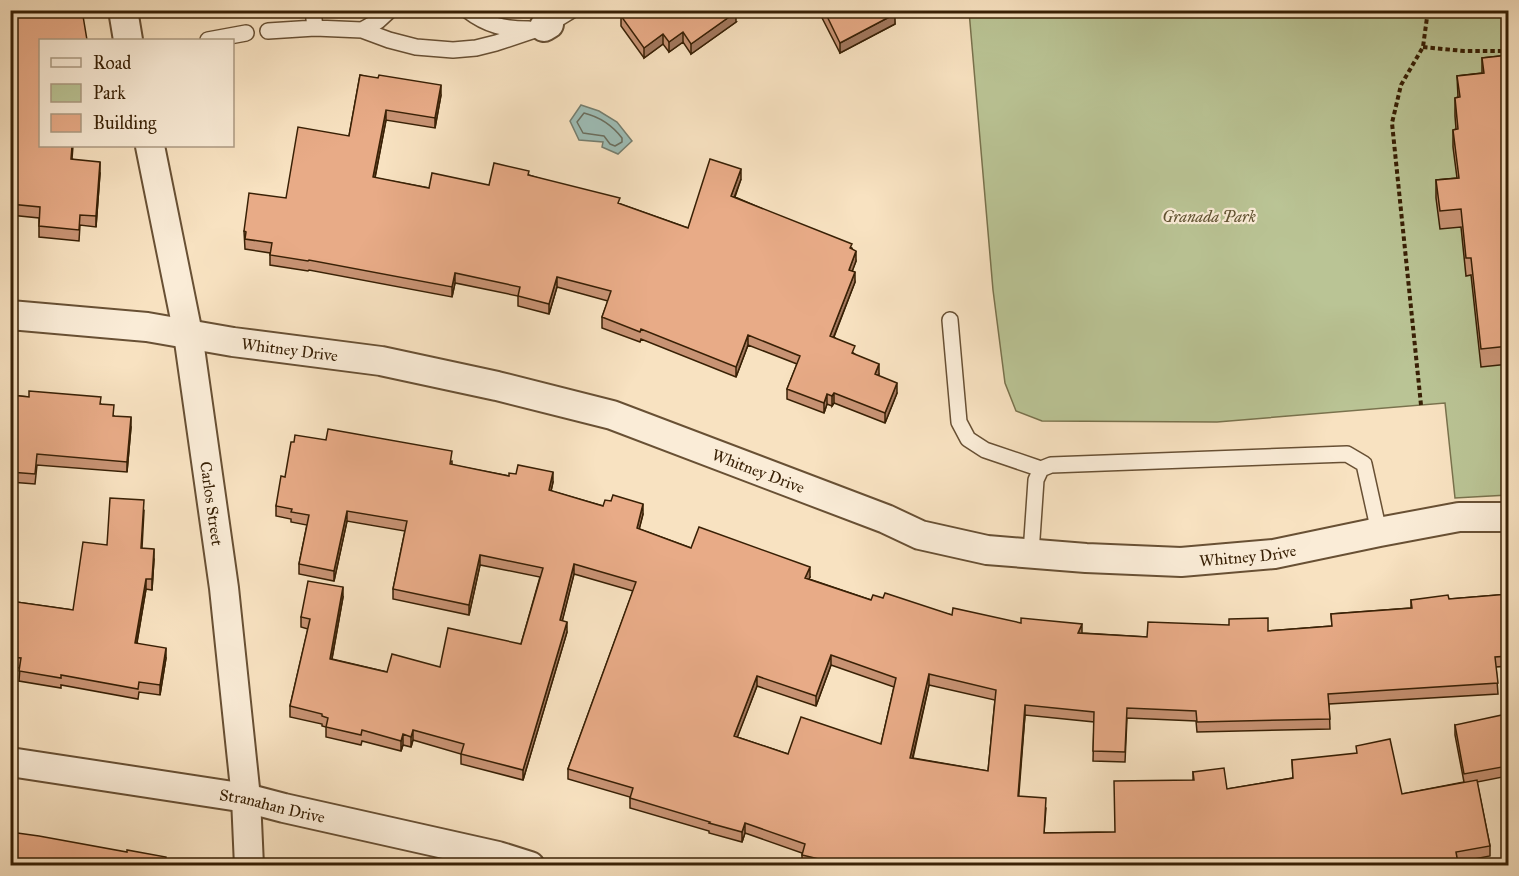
<svg xmlns="http://www.w3.org/2000/svg" width="1519" height="876" font-family="'IM FELL Great Primer',serif">
<style>
.green{fill:#bac495;stroke:#79724d;stroke-width:1.5}
.water{fill:#9dbdb6;stroke:#757e6f;stroke-width:1.5}
.lines{fill:none;stroke-linecap:round;stroke-linejoin:round}
.shore{stroke:#6a6e5e;stroke-width:1.5}
.lane-casing{stroke:#685034;stroke-width:18}
.street-casing{stroke:#685034;stroke-width:32}
.path{stroke:#382005;stroke-width:4;stroke-dasharray:4.5 3;stroke-linecap:butt}
.lane{stroke:#faecd7;stroke-width:15}
.street{stroke:#faecd7;stroke-width:28}
.wall{fill:#c89374;stroke:#382005;stroke-width:1.5;fill-rule:evenodd}
.shaded-wall{fill:#a2785e;stroke:#382005;stroke-width:1.5}
.building{fill:#e8ab87;stroke:#382005;stroke-width:1.5;fill-rule:evenodd}
.labels{text-anchor:middle;stroke-width:4.5;stroke-linejoin:round;paint-order:stroke}
.park-label{font-size:16px;font-style:italic;fill:#5f5130;stroke:#faecd7}
.street-label{font-size:16px;fill:#382005;stroke:#faecd7}
</style>
<rect width="100%" height="100%" fill="#f8e2c1"/>
<filter id="stains"><feTurbulence type="fractalNoise" baseFrequency=".00333" numOctaves="4"/><feColorMatrix values="0 0 0 0 .2 0 0 0 0 .09 0 0 0 0 .02 0 0 0 .5 -.17"/></filter>
<radialGradient id="worn" r=".72"><stop offset=".6" stop-color="#630" stop-opacity="0"/><stop offset="1" stop-color="#630" stop-opacity=".3"/></radialGradient>
<path class="green" d="M969,11H1508V495L1455,498L1445,403L1217,422L1042,421L1016,411L1005,383L993,290Z"/>
<path class="water" d="M581,105L599,111L617,122L632,141L618,154L602,147L603,142L579,140L570,121Z"/>
<g class="lines">
<path class="shore" d="M584,113C600,117 612,125 622,138V142L615,146L610,144L604,136L583,133L577,122Z"/>
<g class="lane-casing">
<path id="lane" d="M313,10L315,28
M467,10C488,26 504,29 529,29
M549,24L572,10
M362,30L378,21L390,10
M268,31L315,28L362,30L389,40L416,47L453,50L476,48L496,43L544,27
M208,40L246,33
M950,320L959,422L968,439L985,450L1041,469
M1031,553L1036,480L1041,469L1051,465L1347,454L1364,464L1379,532"/>
</g>
<g class="street-casing">
<g id="street">
<path d="M123,10L128,40"/>
<path d="M544,27L549,24"/>
<path id="s1" d="M150,146L188,334L224,588L246,798L249,866"/>
<path id="s2" d="M10,315L147,327L233,342L381,361L497,386L612,415L886,519L920,535L987,550L1086,558L1181,562L1274,554L1379,532L1459,517H1508"/>
<path id="s3" d="M10,762L246,798L284,808L498,856L530,866"/>
</g>
</g>
<path class="path" d="M1423,47L1464,51H1508
M1421,405L1392,123L1401,85L1423,47L1428,10"/>
<use href="#lane" class="lane"/>
<use href="#street" class="street"/>
</g>
<path class="wall" d="M10,10L40,40V146H73L72,159L100,173L96,227L80,225L79,241L39,237V218L10,215Z
M818,10H893L895,24L840,53Z
M621,16L736,22L691,54L683,42L669,52L663,44L644,58L621,26Z
M1509,55V115L1504,116L1509,155V364L1481,367L1471,275L1466,276L1461,227L1440,229L1436,198V180L1457,178L1453,147V130L1456,129L1455,116V98L1458,97L1457,76L1482,73V58Z
M360,75L441,95L435,128L386,120L375,178L429,188L489,185L529,175L620,204L688,228L741,179L735,197L852,248L856,261L852,271L855,282L834,337L879,374L878,376L897,393L885,423L834,403L832,406L827,404L824,413L787,399V389L797,364L748,345L736,377L641,339L640,342L602,328V317L608,301L557,287L549,314L518,306V296L455,283L452,297L309,270L308,271L270,265V253L245,249L244,231L286,198L349,136Z
M10,395L101,404L114,416L131,427L127,472L37,465L35,484L10,482Z
M452,461V465L509,476L553,482L551,491L603,506L643,514L639,529L691,548L810,577L809,579L871,600L883,598L952,615L1021,623L1082,633L1147,637L1268,631L1332,626L1331,614L1411,608V600L1449,599L1509,594V666L1496,667L1498,694L1329,704L1330,729L1197,732L1196,721L1127,718L1125,762L1093,761L1094,722L1025,715L1018,796L1046,808L1044,833L1115,832L1193,780V772L1227,789L1293,778L1292,760L1402,794L1464,782L1455,735V725L1508,766V776L1477,782L1490,846V856L1458,862V866H806L802,865V853L745,833L742,842L709,833V831L630,808V797L568,779V769L633,591L574,574L562,621L567,632L523,780L461,764V754L413,740L411,747L403,745L401,751L362,741L361,745L326,737V727L322,726V724L290,717V706L308,629L301,627V617L343,597L332,659L387,672L440,667L521,644L540,577L480,565L469,615L393,599V589L405,531L347,521L334,581L299,574V564L307,525L291,522V519L276,516V506L285,477ZM831,665L894,687L881,744L788,754L737,737L757,686L816,706ZM929,685L995,700L988,771L913,758Z
M144,511L142,548L154,559L152,590L146,589L137,643L166,658L160,695L139,692L138,699L61,685V688L19,681L20,668L10,667V601L73,610L107,545Z"/>
<path class="shaded-wall" d="M736,12V22L691,54V44Z
M895,14V24L840,53V43Z
M683,32V42L669,52V42Z
M663,34V44L644,58V48Z
M441,85V95L435,128V118Z
M386,110V120L373,187V177Z
M100,162V173L96,227V216Z
M741,169V179L731,206V196Z
M856,251V261L849,280V270Z
M855,272V282L830,346V336Z
M455,273V283L452,297V287Z
M557,277V287L549,314V304Z
M748,335V345L736,377V367Z
M879,364V374L875,384V374Z
M897,383V393L885,423V413Z
M834,393V403L832,406V396Z
M827,394V404L824,413V403Z
M131,417V427L127,472V462Z
M553,472V482L549,500V490Z
M643,504V514L637,538V528Z
M347,511V521L334,581V571Z
M16,541V551L10,589V579Z
M154,549V559L152,590V579Z
M480,555V565L469,615V605Z
M574,564V574L560,630V620Z
M810,567V577L805,588V578Z
M146,579V589L135,653V643Z
M343,587V597L330,669V659Z
M567,622V632L523,780V770Z
M1082,624V634L1078,633Z
M166,648V658L160,695V685Z
M831,655V665L816,706V696Z
M929,674V685L910,768V758Z
M757,676V686L734,746V736Z
M1025,705V715L1018,806V796Z
M413,730V740L411,747V737Z
M403,734V745L401,751V741Z
M745,823V833L742,842V832Z"/>
<path class="building" d="M10,10H82L87,40H40V146H72L71,159L100,162L96,216L80,215L79,230L39,226L40,207L10,204Z
M629,10H736V12L691,44L683,32L669,42L663,34L644,48L621,16Z
M824,10H893L895,14L840,43Z
M1509,55V97L1502,98L1509,155V346L1481,349L1471,258H1466L1461,209L1440,211L1436,180L1459,178L1453,130L1458,129L1455,98L1460,97L1457,76L1484,73L1482,58Z
M360,75L378,78L379,75L441,85L435,118L386,110L373,177L429,188L432,173L489,185L494,163L529,171L528,175L620,198L618,203L688,228L710,159L741,169L731,196L852,244L850,248L856,251L849,270L855,272L830,336L855,346L852,353L879,364L875,374L897,383L885,413L834,393L832,396L827,394L824,403L787,389L800,356L748,335L736,367L641,329L640,332L602,317L611,291L557,277L549,304L518,296L520,287L455,273L452,287L309,260L308,261L270,255L272,243L245,239L246,232L244,231L249,193L286,198L298,127L349,136Z
M29,391L101,397L100,404L114,405L113,416L131,417L127,462L37,454L35,474L10,472V395L29,397Z
M328,429L452,451L450,464L509,476V473L516,474L518,465L553,472L549,490L603,506L605,500L611,501L613,495L643,504L637,528L691,548L699,527L810,567L805,578L871,600L873,595L883,598L885,593L952,615L953,608L1021,623V618L1082,624L1078,633L1147,637L1148,622L1229,625V619L1268,618V631L1332,626L1331,614L1412,608L1411,600L1448,595L1449,599L1509,594V656L1495,657L1498,683L1328,694L1330,719L1197,722L1196,711L1127,708L1125,752L1093,751L1094,712L1025,705L1018,796L1046,798L1044,833L1115,832L1114,781L1194,780L1193,772L1224,768L1227,789L1293,778L1292,760L1357,753L1356,746L1390,739L1402,794L1477,780L1490,846L1456,852L1458,863L1445,866H848L802,855L805,844L745,823L742,832L709,823L710,822L630,798L633,788L568,769L636,582L574,564L560,620L567,622L523,770L461,754L464,744L413,730L411,737L403,734L401,741L362,730L361,735L326,727L328,718L322,716V714L290,706L310,619L301,617L308,581L343,587L330,659L387,672L392,654L440,667L448,628L521,644L543,568L480,555L469,605L393,589L407,521L347,511L334,571L299,564L309,515L291,512L292,509L276,506L281,476L285,477L291,442H294L295,435L326,440ZM831,655L896,678L881,744L801,717L788,754L734,736L757,676L816,696ZM929,674L996,690L988,771L910,758Z
M110,498L144,500L141,548L154,549L152,579H146L135,643L166,648L160,685L139,682L138,689L61,675V678L19,671L21,658L10,657V601L73,610L83,542L107,545Z
M10,540L16,541L10,579Z
M1502,715L1508,766L1464,774L1455,725Z
M10,832L39,836L127,852V850L166,857L165,866H10Z"/>
<g class="labels">
<g class="park-label">
<text x="1209" y="222">Granada Park</text>
</g>
<g class="street-label">
<text dy="6" stroke="none"><textPath href="#s2" startOffset="282">Whitney Drive</textPath></text>
<text dy="6" stroke="none"><textPath href="#s2" startOffset="768">Whitney Drive</textPath></text>
<text dy="6" stroke="none"><textPath href="#s1" startOffset="363">Carlos Street</textPath></text>
<text dy="6" stroke="none"><textPath href="#s2" startOffset="1272">Whitney Drive</textPath></text>
<text dy="6" stroke="none"><textPath href="#s3" startOffset="266">Stranahan Drive</textPath></text>
</g>
</g>
<rect width="1519" height="876" fill="none" stroke="#f8e2c1" stroke-width="36"/>
<rect x="12" y="12" width="1495" height="852" fill="none" stroke="#382005" stroke-width="3"/>
<rect x="18" y="18" width="1483" height="840" fill="none" stroke="#382005" stroke-width="1.5"/>
<rect x="39" y="39" width="195" height="108" fill="#faecd7" stroke="#ac9a83" stroke-width="1.5"/>
<rect x="51" y="58" width="30" height="9" fill="#faecd7" stroke="#ac9a83" stroke-width="1.5"/>
<text x="93" y="69" font-size="18" fill="#382005">Road</text>
<rect x="51" y="84" width="30" height="18" fill="#bac495" stroke="#ac9a83" stroke-width="1.5"/>
<text x="93" y="99" font-size="18" fill="#382005">Park</text>
<rect x="51" y="114" width="30" height="18" fill="#e8ab87" stroke="#ac9a83" stroke-width="1.5"/>
<text x="93" y="129" font-size="18" fill="#382005">Building</text>
<rect width="100%" height="100%" filter="url(#stains)"/>
<rect width="100%" height="100%" fill="url(#worn)"/>
</svg>
